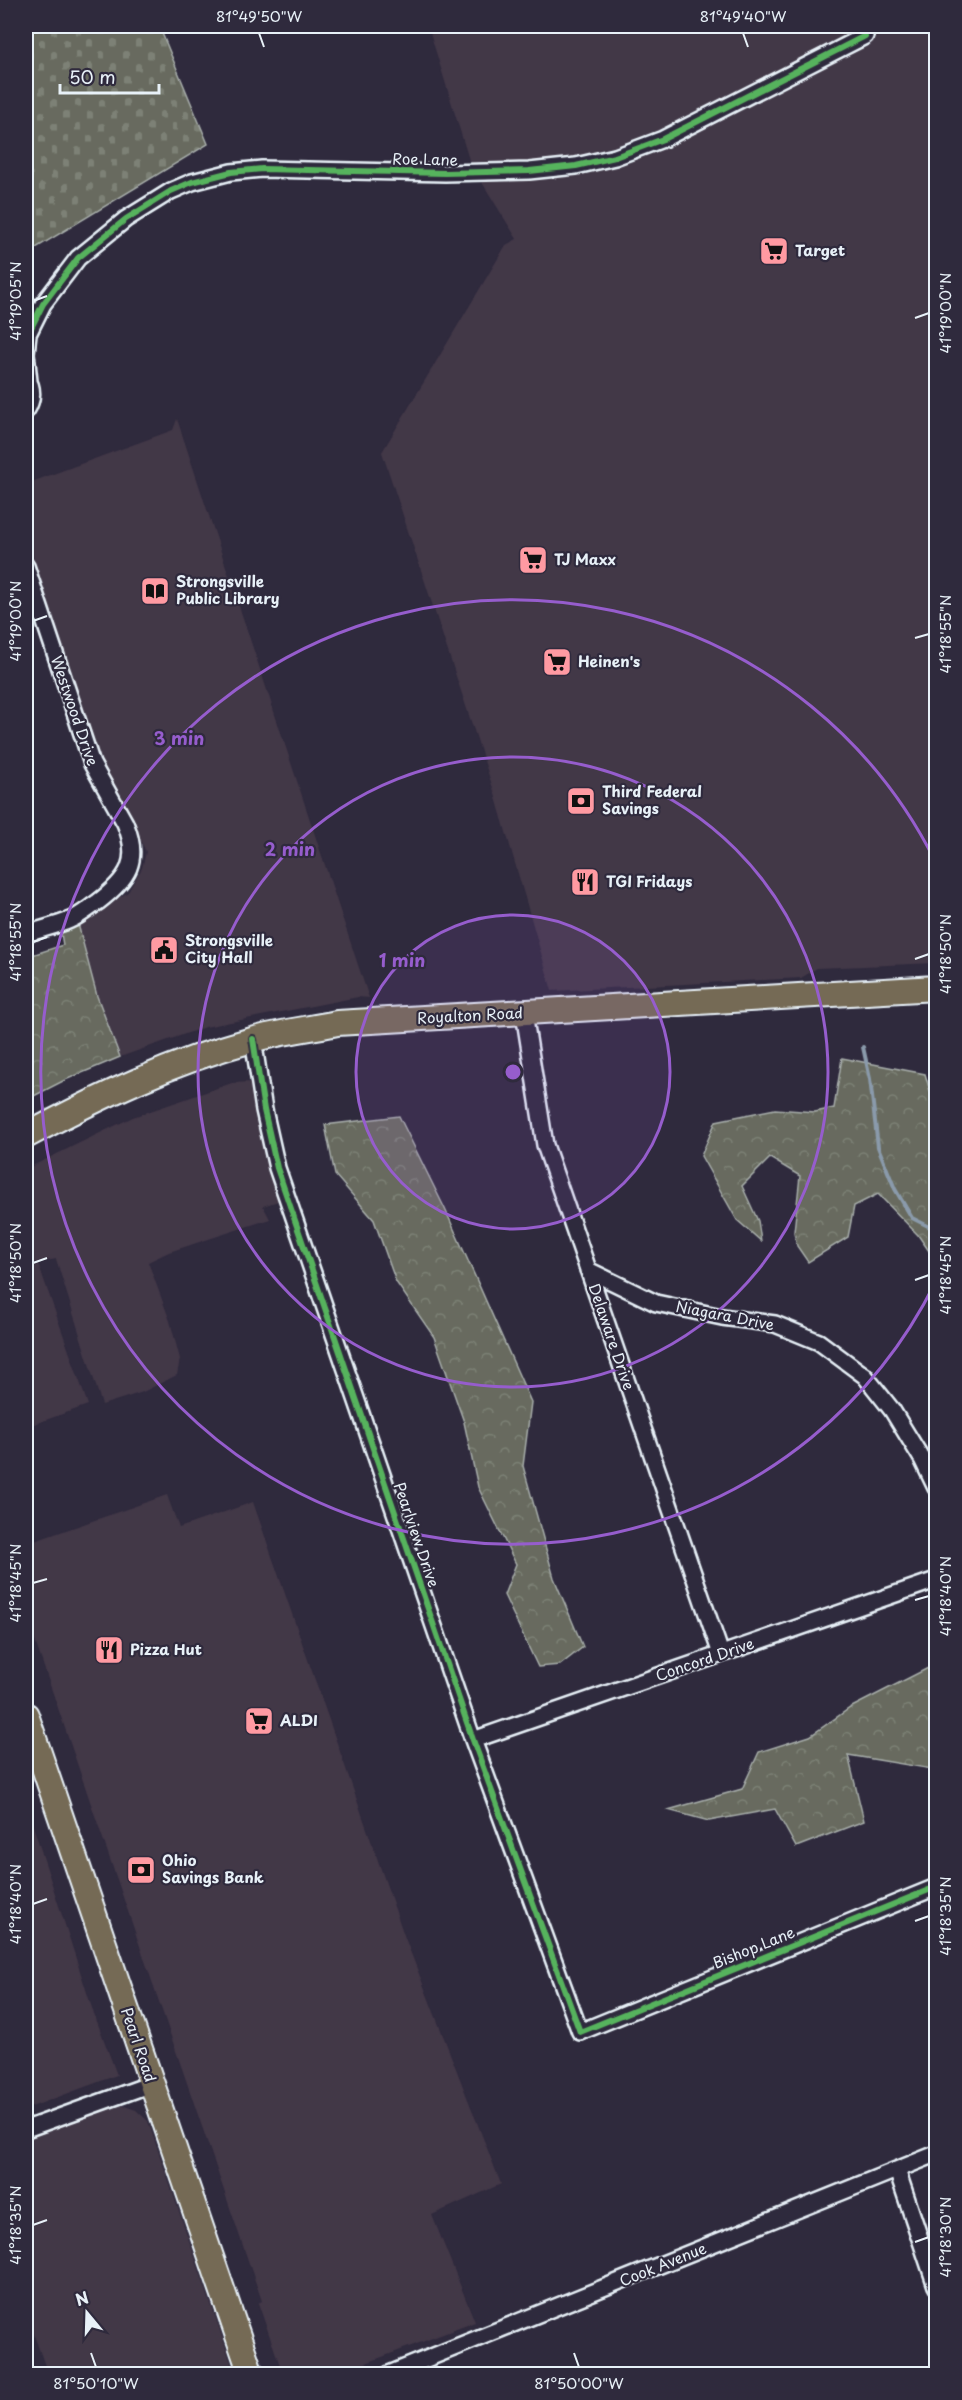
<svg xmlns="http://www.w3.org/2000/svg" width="962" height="2400" font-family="'Playpen Sans',sans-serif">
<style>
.built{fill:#423747}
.forest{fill:url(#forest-crowns);stroke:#a8aeab;stroke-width:1.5}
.cemetery{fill:url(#cemetery-stones);stroke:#a8aeab;stroke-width:1.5}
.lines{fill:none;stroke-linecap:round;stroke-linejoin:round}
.stream{stroke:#8a9aab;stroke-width:4}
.minor-casing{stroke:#e8f1f8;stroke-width:20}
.primary-casing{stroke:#e8f1f8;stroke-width:28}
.minor{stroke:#2f2a3d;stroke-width:15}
.primary{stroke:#756a55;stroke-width:24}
.cycleway-casing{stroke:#2f2a3d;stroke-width:10}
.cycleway{stroke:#56b35d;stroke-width:6}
.ticks{fill:none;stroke:#e8f1f8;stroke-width:2}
.ring{fill:none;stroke:#965dcd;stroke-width:3}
.labels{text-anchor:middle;stroke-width:4.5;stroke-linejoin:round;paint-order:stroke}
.street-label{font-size:15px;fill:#e8f1f8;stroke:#2f2a3d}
.poi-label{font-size:15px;font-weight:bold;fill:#e8f1f8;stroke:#2f2a3d;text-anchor:start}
.centre{fill:#965dcd;stroke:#2f2a3d;stroke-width:3}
.ring-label{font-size:18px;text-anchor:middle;font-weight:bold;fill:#965dcd;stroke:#2f2a3d;stroke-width:4.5;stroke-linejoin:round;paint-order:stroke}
.neatline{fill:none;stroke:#e8f1f8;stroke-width:2}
.ticks-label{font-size:15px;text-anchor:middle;fill:#e8f1f8}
</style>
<defs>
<pattern id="forest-crowns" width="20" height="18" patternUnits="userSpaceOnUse" patternTransform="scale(1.5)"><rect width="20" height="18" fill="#676b5e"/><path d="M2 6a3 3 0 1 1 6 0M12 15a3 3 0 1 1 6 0" fill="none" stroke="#7d8176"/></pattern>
<pattern id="cemetery-stones" width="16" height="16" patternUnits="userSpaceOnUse" patternTransform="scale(1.5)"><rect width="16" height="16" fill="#676b5e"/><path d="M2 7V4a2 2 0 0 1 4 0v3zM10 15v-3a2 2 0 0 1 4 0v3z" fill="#7d8176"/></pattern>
</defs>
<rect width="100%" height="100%" fill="#2f2a3d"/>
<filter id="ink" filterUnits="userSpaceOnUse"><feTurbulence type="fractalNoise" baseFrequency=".0167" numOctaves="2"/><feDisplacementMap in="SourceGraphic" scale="12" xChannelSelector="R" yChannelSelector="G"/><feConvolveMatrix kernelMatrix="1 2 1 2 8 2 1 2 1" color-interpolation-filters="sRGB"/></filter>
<g filter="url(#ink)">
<path class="built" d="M428,26H936V963L817,968L801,978L552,991L495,794L382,452L506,245L517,239L470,163Z
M177,419L369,998L358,997L205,1027L120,1057L97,996L78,924L128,892L142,868L146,852L132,821L93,756L26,543V484L173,430Z
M252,1082L278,1201L263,1206L270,1219L169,1252L148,1262L170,1321L180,1359L177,1375L143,1392L102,1405L56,1259L38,1263L88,1405L26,1427V1169L133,1117L232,1083Z
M167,1495L179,1528L253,1502L405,1938L501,2184L432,2215L475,2322L337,2374H283L258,2303L262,2301L26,1615V1544Z
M26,1804L92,2008L117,2075L26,2109Z
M122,2105L136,2110L148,2121L235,2374H48L26,2313V2136Z"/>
<path class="forest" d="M78,924L97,996L120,1057L65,1080L26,1100V957L63,945L61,933L64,929Z
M842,1058L925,1074L936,1111V1261L918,1235L878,1194L854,1206L848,1237L808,1262L797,1246L794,1232L800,1176L770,1158L742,1186L758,1221L761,1241L737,1220L701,1156L716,1121L775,1109L815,1112L834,1108Z
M399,1116L445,1209L531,1402L523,1466L554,1578L583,1647L560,1665L538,1667L504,1595L516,1564L478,1487L464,1422L434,1337L396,1282L374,1220L335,1175L325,1125Z
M936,1664V1745L932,1769L848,1755L864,1821L796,1847L775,1809L709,1821L668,1810L742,1789L759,1752L810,1736L850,1708Z"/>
<path class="cemetery" d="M26,26H159L208,144L26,254Z"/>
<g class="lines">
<path class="stream" d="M863,1047L870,1079L878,1147L895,1189L912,1218L936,1230"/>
<g class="minor-casing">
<path id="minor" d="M28,335L26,353L29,381
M26,338L43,304L78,258L126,219L171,191L192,182L231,172L262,169L445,173L529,171L576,166L615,157L663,139L865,36
M26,377C34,388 33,400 26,411
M26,566L92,764L125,823C141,861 128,879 98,902C89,908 80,916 70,920C56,926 40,929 26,934
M524,1013L545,1145L721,1654
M253,1039L264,1110L277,1168L473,1740L580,2032L936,1887
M588,1270L656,1303L722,1317L775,1324L819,1342L865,1376L892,1410L922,1459L936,1488
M473,1740L936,1580
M26,2129L151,2084
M897,2170L936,2286
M389,2374L936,2154"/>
</g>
<g class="primary-casing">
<path id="primary" d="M26,1136C98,1097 172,1062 252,1040C279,1032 309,1029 337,1023L936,988
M26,1715L251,2374"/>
</g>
<use href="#minor" class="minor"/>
<use href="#primary" class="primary"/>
<g class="cycleway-casing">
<path id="cycleway" d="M26,338L43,304L78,258L126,219L171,191L192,182L231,172L262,169L445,173L529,171L576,166L615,157L663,139L865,36
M253,1039L264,1110L277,1168L473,1740L580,2032L936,1887"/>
</g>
<use href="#cycleway" class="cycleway"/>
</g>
</g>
<path class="ticks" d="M259,33L264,47M743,33L748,47M33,301L47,296M915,318L929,313M33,621L47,616M915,638L929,634M33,942L47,937M915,959L929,954M33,1263L47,1258M915,1280L929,1275M33,1583L47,1579M915,1600L929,1596M33,1904L47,1899M915,1921L929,1916M33,2225L47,2220M915,2242L929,2237M91,2353L96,2367M574,2353L579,2367"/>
<circle cx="513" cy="1072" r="157" fill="#965dcd" fill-opacity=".12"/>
<g class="ring">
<circle cx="513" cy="1072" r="157"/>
<circle cx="513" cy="1072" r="315"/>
<path d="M935 1283A472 472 0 1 1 935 861"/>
</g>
<defs>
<g id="supermarket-square" transform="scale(1.5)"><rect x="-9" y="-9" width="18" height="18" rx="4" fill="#ff9aa2" stroke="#2f2a3d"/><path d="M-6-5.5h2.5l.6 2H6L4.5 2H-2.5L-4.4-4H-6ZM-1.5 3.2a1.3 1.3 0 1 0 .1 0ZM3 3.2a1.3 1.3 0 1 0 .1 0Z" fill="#111"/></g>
<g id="library-square" transform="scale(1.5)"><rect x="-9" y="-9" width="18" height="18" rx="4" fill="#ff9aa2" stroke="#2f2a3d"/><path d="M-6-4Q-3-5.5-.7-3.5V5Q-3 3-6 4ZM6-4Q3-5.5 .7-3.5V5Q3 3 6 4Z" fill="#111"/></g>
<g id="bank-square" transform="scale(1.5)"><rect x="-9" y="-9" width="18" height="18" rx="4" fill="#ff9aa2" stroke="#2f2a3d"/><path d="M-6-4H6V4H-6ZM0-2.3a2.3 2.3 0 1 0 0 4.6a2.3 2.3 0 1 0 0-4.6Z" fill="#111"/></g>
<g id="restaurant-square" transform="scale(1.5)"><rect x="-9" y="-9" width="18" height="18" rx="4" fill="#ff9aa2" stroke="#2f2a3d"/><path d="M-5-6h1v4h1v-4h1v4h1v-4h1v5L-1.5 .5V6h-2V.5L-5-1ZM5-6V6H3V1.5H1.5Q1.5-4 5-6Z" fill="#111"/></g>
<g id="civic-square" transform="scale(1.5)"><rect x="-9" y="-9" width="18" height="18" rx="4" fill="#ff9aa2" stroke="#2f2a3d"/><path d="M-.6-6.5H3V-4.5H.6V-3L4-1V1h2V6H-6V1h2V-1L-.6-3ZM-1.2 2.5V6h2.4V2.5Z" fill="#111"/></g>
</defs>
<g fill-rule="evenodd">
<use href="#supermarket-square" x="774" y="251"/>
<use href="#supermarket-square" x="533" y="560"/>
<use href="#library-square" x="155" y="591"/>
<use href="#supermarket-square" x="557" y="662"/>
<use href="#bank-square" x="581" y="801"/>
<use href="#restaurant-square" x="585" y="882"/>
<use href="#civic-square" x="164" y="950"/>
<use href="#restaurant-square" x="109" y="1650"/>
<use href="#supermarket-square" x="259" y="1721"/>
<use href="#bank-square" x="141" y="1870"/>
</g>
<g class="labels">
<g class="street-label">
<text transform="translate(425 160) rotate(1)" y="5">Roe Lane</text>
<text transform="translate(74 711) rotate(71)" y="5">Westwood Drive</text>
<text transform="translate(470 1016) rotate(-3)" y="5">Royalton Road</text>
<text transform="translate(725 1316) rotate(11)" y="5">Niagara Drive</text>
<text transform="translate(611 1337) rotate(71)" y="5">Delaware Drive</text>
<text transform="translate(416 1535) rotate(71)" y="5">Pearlview Drive</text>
<text transform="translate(705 1660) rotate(-19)" y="5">Concord Drive</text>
<text transform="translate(754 1948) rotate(-22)" y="5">Bishop Lane</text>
<text transform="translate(138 2045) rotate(71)" y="5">Pearl Road</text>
<text transform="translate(663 2265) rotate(-22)" y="5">Cook Avenue</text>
</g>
<g class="poi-label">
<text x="795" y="256">Target</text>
<text x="554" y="565">TJ Maxx</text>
<text x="176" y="587">Strongsville<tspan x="176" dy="17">Public Library</tspan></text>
<text x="578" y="667">Heinen's</text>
<text x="602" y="797">Third Federal<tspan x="602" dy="17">Savings</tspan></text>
<text x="606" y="887">TGI Fridays</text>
<text x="185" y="946">Strongsville<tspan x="185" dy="17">City Hall</tspan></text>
<text x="130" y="1655">Pizza Hut</text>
<text x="280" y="1726">ALDI</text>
<text x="162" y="1866">Ohio<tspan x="162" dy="17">Savings Bank</tspan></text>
</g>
</g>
<circle cx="513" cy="1072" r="9" class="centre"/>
<g class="ring-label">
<text x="179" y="745">3 min</text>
<text x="290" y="856">2 min</text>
<text x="402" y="967">1 min</text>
</g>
<rect width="962" height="2400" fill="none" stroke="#2f2a3d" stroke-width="66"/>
<g transform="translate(87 2313) rotate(341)" stroke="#2f2a3d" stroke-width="4.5" paint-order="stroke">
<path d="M0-4.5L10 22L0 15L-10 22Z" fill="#e8f1f8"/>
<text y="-9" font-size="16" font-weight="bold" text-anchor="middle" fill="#e8f1f8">N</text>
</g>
<path d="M60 84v9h99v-9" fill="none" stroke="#e8f1f8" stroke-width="3"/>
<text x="69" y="84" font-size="18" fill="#e8f1f8" stroke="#2f2a3d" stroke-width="4.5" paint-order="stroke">50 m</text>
<rect x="33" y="33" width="896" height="2334" class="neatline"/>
<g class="ticks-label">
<text x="259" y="22">81°49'50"W</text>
<text x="743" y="22">81°49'40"W</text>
<text transform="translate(16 301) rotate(-90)" y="5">41°19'05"N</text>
<text transform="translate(946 313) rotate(-90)" y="5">41°19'00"N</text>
<text transform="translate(16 621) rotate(-90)" y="5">41°19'00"N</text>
<text transform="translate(946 634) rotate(-90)" y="5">41°18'55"N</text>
<text transform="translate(16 942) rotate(-90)" y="5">41°18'55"N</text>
<text transform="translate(946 954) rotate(-90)" y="5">41°18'50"N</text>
<text transform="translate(16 1263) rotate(-90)" y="5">41°18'50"N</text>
<text transform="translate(946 1275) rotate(-90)" y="5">41°18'45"N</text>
<text transform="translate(16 1583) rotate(-90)" y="5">41°18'45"N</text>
<text transform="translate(946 1596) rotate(-90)" y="5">41°18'40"N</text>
<text transform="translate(16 1904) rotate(-90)" y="5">41°18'40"N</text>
<text transform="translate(946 1916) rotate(-90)" y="5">41°18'35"N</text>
<text transform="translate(16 2225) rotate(-90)" y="5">41°18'35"N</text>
<text transform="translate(946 2237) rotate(-90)" y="5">41°18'30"N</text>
<text x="96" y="2389">81°50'10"W</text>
<text x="579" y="2389">81°50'00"W</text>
</g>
</svg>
